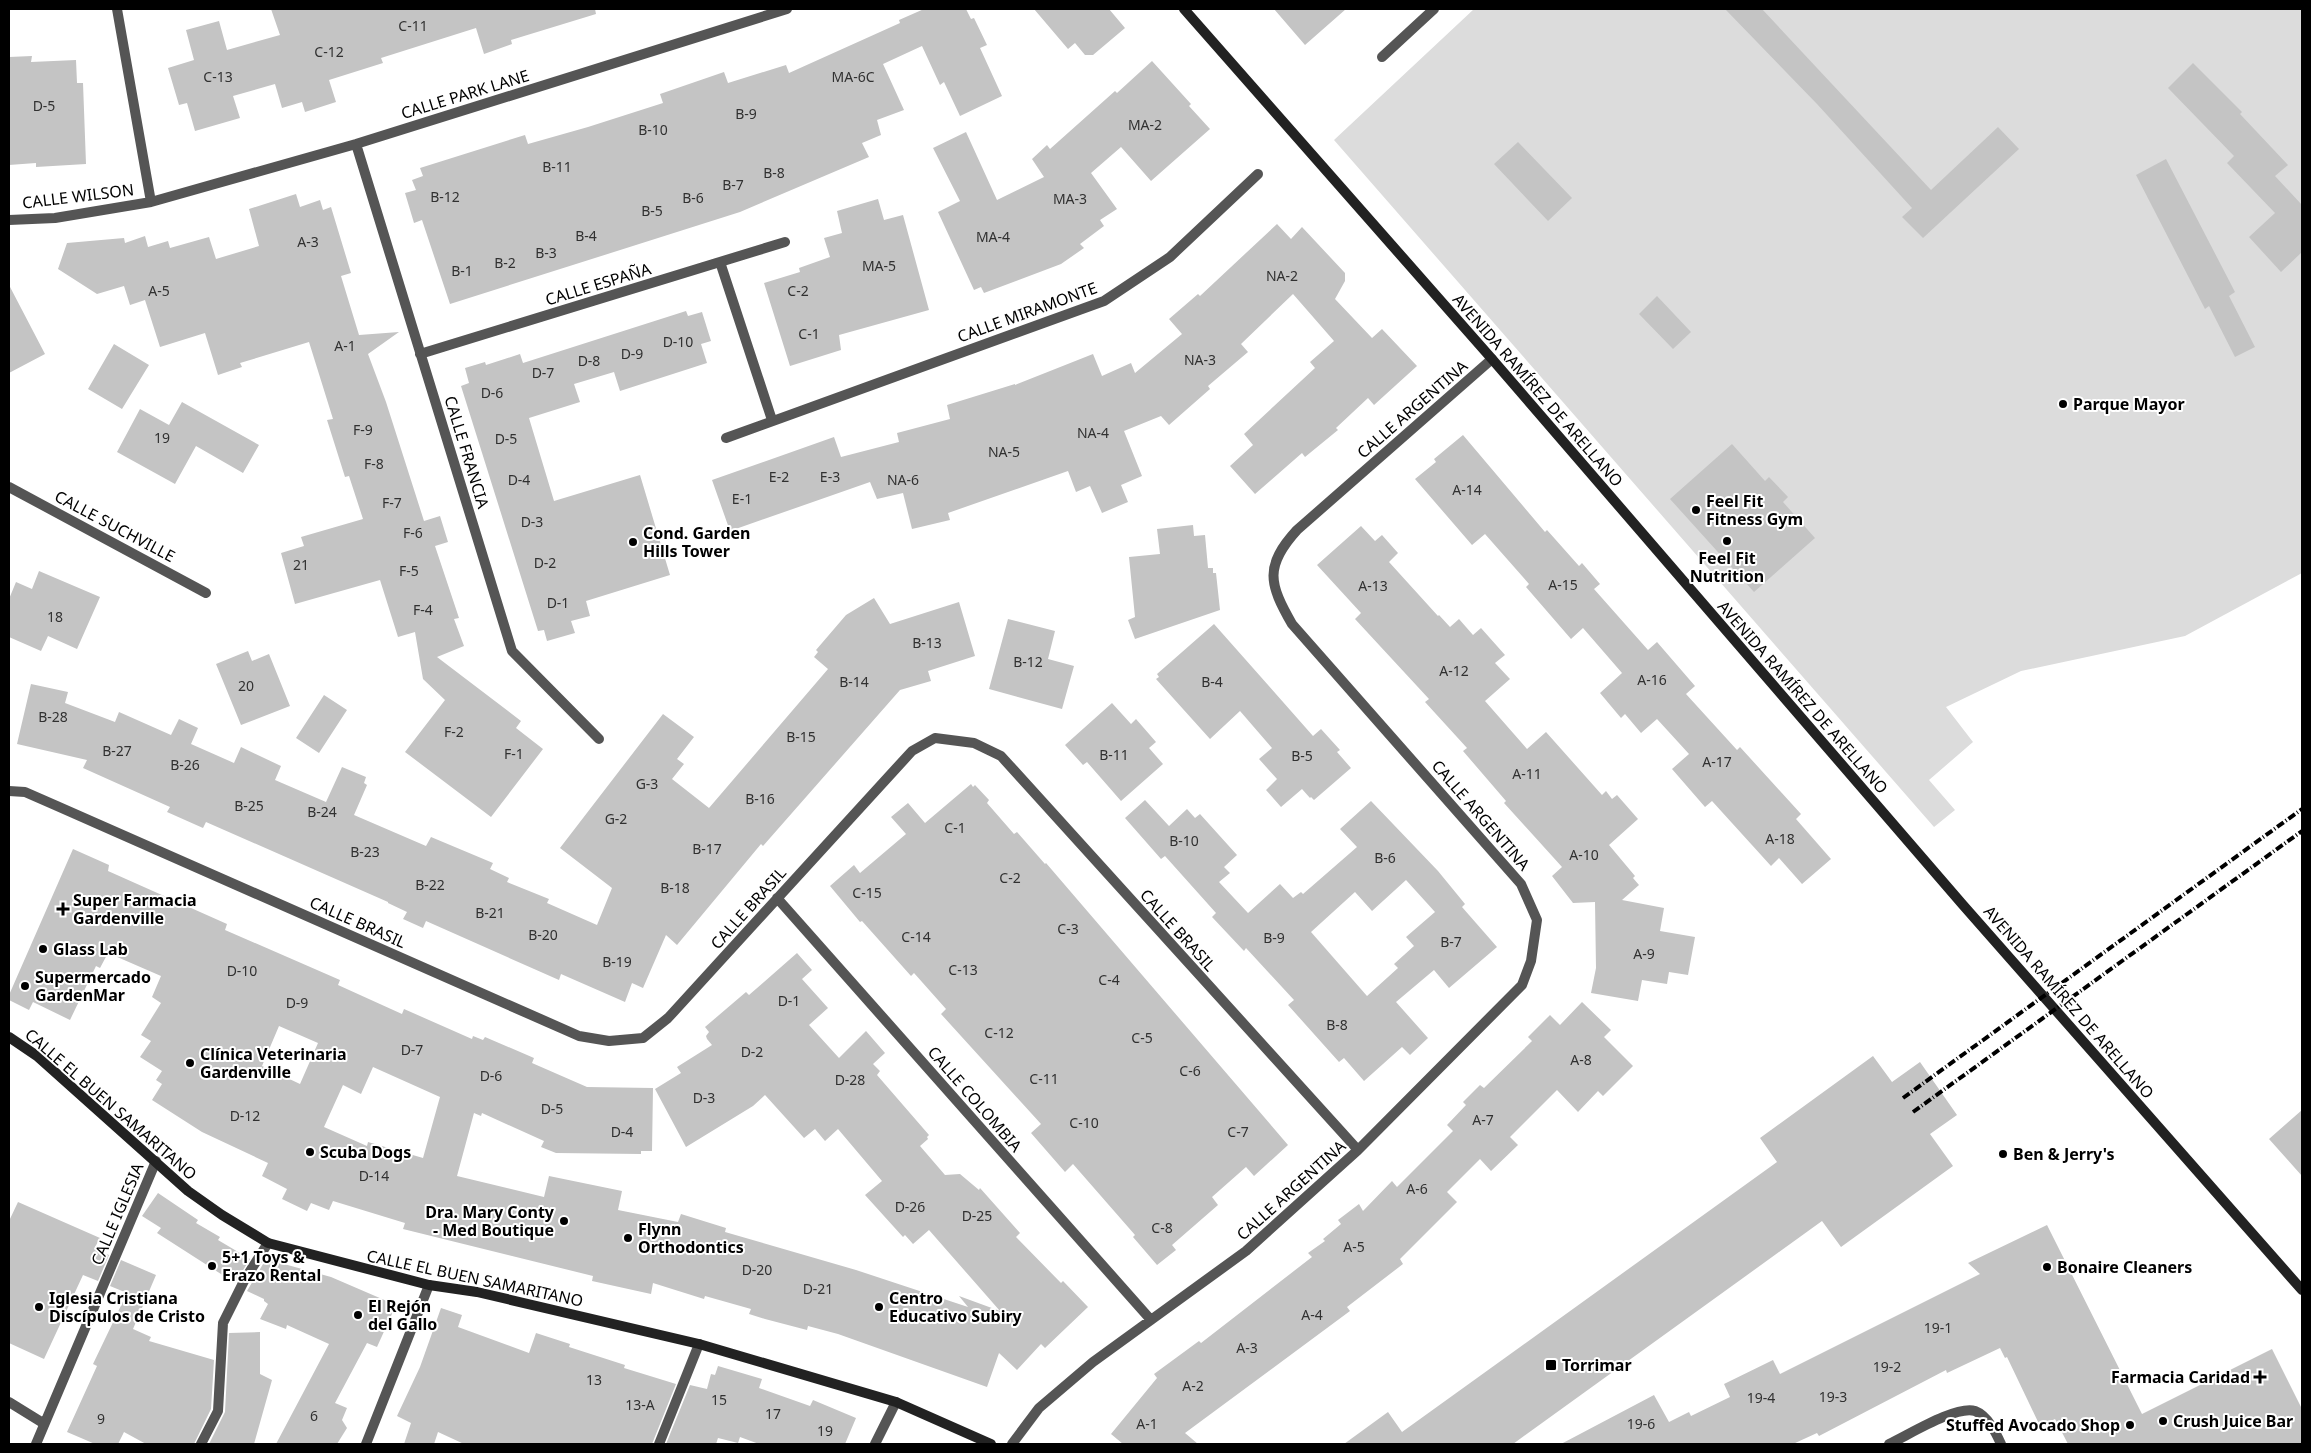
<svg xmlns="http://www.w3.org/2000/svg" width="2311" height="1453" font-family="'Noto Sans',sans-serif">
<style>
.green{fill:#dcdcdc}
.building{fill:#c4c4c4;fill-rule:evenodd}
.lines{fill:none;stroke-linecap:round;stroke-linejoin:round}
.street{stroke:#555;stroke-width:10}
.secondary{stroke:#222;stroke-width:10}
.rail{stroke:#000;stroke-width:4;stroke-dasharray:8 2.5 1 2.5;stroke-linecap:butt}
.poi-dot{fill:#000;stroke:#fff;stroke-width:2}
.labels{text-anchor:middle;stroke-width:4;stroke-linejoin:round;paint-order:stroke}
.number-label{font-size:14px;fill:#313131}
.street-label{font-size:16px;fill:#000;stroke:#fff}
.poi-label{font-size:16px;font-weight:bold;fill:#000;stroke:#fff;text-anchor:start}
</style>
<rect width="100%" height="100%" fill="#fff"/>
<path class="green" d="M1474,9H2302V573L2185,636L2021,671L1946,707L1973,742L1929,780L1955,810L1934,827L1334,140Z"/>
<path class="building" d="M271,9H595L596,14L511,40L512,44L484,54L476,28L381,58L383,63L329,80L336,102L305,112L302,102L282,108L275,84L233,96L240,118L195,131L187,103L179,105L168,68L194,60L186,30L219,21L227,50L280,35Z
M924,9H966L971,19L974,18L987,45L980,48L1002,96L960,116L944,82L940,85L922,46L883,64L904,110L877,120L881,135L862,143L869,157L740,212L450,304L422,220L414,223L405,193L416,190L412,180L423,176L420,168L525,135L528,144L588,127L663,103L660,94L724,72L728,83L786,65L789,73L900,23L899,20Z
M1034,9H1109L1125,28L1093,55H1085L1075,43L1068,49Z
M1274,9H1346L1305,45Z
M1725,9H1762L1931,190L1998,127L2019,149L1923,238L1902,217L1912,208L1817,104Z
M32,56L31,62L76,60L77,83H83L86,164L36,167V163L9,165V57Z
M1152,61L1191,104L1189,106L1210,129L1151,181L1121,147L1091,173L1117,209L1100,220L1104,226L1080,244L1084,248L1061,264L984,293L981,287L974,290L938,212L960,201L933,148L966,132L997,200L1044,177L1032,159L1047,145L1050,149L1115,91L1117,93Z
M2193,63L2242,112L2240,114L2288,165L2275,176L2302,205V252L2281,272L2249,237L2275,213L2227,163L2234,156L2168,88Z
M1518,142L1572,198L1548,221L1494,164Z
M2166,159L2235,292L2229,296L2255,347L2235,357L2209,306L2205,309L2136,175Z
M296,194L300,207L320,200L323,210L331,207L351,273L341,276L359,335L399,332L368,354L386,402L424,521L440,516L448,542L435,546L459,618L454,619L464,646L437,657L521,721L516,728L543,749L491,817L405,752L445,700L423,679L415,632L398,637L380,580L295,604L281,553L304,546L301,537L363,519L349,476L345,477L327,420L333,419L309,342L240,363L242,367L218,375L205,333L160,347L145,300L130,305L124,286L97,294L58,269L67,243L124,238L125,243L145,236L148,247L168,241L170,248L209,237L216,259L259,246L249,209Z
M878,199L884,220L903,215L929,310L839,335L841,350L790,366L764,283L800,272L799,268L830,257L824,238L842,233L837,211Z
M1277,224L1291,239L1302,227L1345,273V281L1335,299L1372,338L1382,329L1417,366L1374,405L1368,398L1336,428L1338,430L1305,457L1302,453L1255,494L1230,466L1253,445L1244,434L1315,368L1310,362L1334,341L1293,294L1241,344L1248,352L1208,386L1210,389L1169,425L1161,416L1124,431L1142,476L1121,485L1128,502L1102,513L1090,486L1076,492L1068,471L948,513L950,520L912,529L903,493L877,499L870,482L730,531L712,480L834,437L841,457L899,442L897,433L950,419L947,405L1015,384V385L1093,354L1102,376L1131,363L1135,373L1182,334L1169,319L1198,294L1200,296Z
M9,285L45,354L9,373Z
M1657,296L1691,332L1673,349L1639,314Z
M686,311L688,316L702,312L711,341L701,344L707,363L620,391L614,372L574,384L580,402L529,418L554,501L640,475L670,575L586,601L590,616L571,621L575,633L547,641L544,630L538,631L461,386L469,383L465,368L485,362L486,365L520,354L523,363Z
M114,344L149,365L122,409L88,389Z
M182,402L259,445L243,473L196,446L175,484L117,452L140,409L169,425Z
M1463,435L1545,532L1547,530L1579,566L1582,563L1600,584L1594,589L1648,650L1657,642L1695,686L1686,694L1737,750L1740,747L1801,814L1796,819L1831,859L1802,884L1779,858L1771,866L1712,801L1705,807L1672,769L1689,754L1657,719L1641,733L1625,714L1621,718L1600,693L1622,673L1583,628L1571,639L1526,587L1529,584L1485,534L1472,545L1415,479L1436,462L1434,459Z
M1732,444L1765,481L1769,477L1788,497L1783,502L1815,538L1754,592L1670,499Z
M1193,525L1194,536L1205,535L1208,568H1213V573H1216L1220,610L1135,639L1128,620L1135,617L1129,557L1160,554L1157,529Z
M1361,526L1375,541L1382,535L1398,553L1389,562L1438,616L1439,615L1450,627L1459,619L1473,635L1481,628L1505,655L1495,663L1510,679L1485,701L1527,749L1546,732L1602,795L1606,791L1612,799L1617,795L1638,819L1609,845L1635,876L1633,878L1639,885L1622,900L1664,908L1660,931L1695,937L1688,975L1669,972L1667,984L1642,980L1638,1001L1591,993L1596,968L1595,902L1573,903L1552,876L1562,867L1504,803L1506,801L1463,751L1467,748L1425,702L1429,699L1355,619L1361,613L1317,565Z
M39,571L100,597L77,649L48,636L41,651L9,637V599L16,582L32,589Z
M874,598L890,624L959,602L975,656L928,671L931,681L900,690L763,846L761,844L677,945L666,935L643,988L632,983L625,1002L561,974L559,980L426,921L423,928L403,919L407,912L388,903V902L206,822L203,828L167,812L170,807L83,768L87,760L17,744L31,684L68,692L65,703L115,722L119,712L171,735L179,719L198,728L191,744L234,763L241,747L281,766L275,780L326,802L342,767L366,777L364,783L367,785L354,815L426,846L431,837L493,863L490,869L509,878L507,882L549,899L547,903L597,925L612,888L560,848L663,714L694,737L677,759L684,764L672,779L709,808L828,669L814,657L818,652L816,650L846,615Z
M1008,619L1055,631L1048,659L1074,666L1062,709L989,689Z
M1214,624L1313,736L1321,729L1340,750L1337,752L1351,768L1314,800L1311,797L1310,798L1302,789L1281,807L1266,790L1277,779L1259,759L1272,748L1240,711L1210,739L1156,679L1159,677L1157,674Z
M248,651L252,661L269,654L290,706L241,725L216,664Z
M324,695L347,710L319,753L296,738Z
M1112,703L1131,724L1136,719L1156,742L1149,748L1163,764L1121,801L1087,762L1083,765L1065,745Z
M971,784L973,787L975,785L989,800L987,803L1014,834L1017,832L1045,864L1046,863L1288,1145L1254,1176L1246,1167L1212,1197L1218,1205L1172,1245L1176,1250L1157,1265L1133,1237L1135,1235L1073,1164L1065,1172L1031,1133L1041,1124L941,1014L946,1009L914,973L911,976L862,921L860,922L830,886L854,865L860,873L906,834L891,817L908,803L925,823Z
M1145,800L1169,826L1187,809L1195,818L1200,814L1237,855L1224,867L1230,873L1219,882L1248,913L1280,884L1293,898L1301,892L1303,894L1357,847L1340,829L1371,801L1438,871L1465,904L1462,907L1497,947L1449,988L1434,970L1396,1002L1428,1038L1410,1055L1402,1047L1364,1081L1344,1058L1339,1062L1288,1005L1294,1000L1246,948L1244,951L1212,917L1216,913L1165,856L1161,859L1125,818ZM1406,880L1435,912L1406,937L1414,946L1394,964L1398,968L1367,996L1311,932L1355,892L1372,911Z
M73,849L109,865L108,871L227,924L225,930L340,980L338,985L402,1014L404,1009L472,1039L473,1036L483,1040L485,1037L534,1058L532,1063L587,1087L653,1088L652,1151H641V1154L556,1153L541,1147L544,1141L482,1113L481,1116L474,1113L457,1176L544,1197L549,1176L622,1191L618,1210L678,1222L681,1214L726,1228L725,1232L856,1270L968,1307L959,1296L1000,1311L929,1230L913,1244L905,1235L903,1237L865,1195L882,1181L838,1129L825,1141L815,1129L804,1138L765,1095L753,1106L686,1147L655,1089L681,1073L677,1067L712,1045L707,1039L706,1036L709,1032L705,1027L746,992L749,995L797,953L812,970L802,979L828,1008L809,1025L839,1058L866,1031L885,1053L873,1064L880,1071L877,1075L929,1135L927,1137L928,1139L920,1146L945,1175L960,1174L979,1190L980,1188L1020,1233L1016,1237L1061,1283L1063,1281L1088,1307L1045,1348L1041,1344L1017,1370L999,1353L987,1387L838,1334L808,1326L807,1330L765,1319L749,1314L751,1309L705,1296L704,1299L653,1283L651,1294L592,1281L593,1276L403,1229L405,1223L333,1201L329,1210L311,1203L307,1211L282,1199L287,1189L262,1176L268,1163L202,1132L152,1100L162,1084L156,1080L162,1071L140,1057L151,1041L141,1035L161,1003L152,997L161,976L108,953L100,968L96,966L70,1020L33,1002L29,1010L9,1000V995ZM279,1026L318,1043L300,1084L262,1066ZM373,1067L440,1097L423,1158L368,1142L367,1146L324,1127L343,1085L361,1094Z
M1582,1002L1611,1030L1604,1037L1633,1066L1603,1096L1598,1091L1578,1112L1557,1090L1510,1137L1518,1145L1491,1171L1480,1159L1447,1192L1457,1202L1400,1259L1403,1264L1347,1307L1350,1311L1185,1433L1198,1444H1123L1111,1434L1157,1378L1154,1374L1199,1341L1201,1343L1312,1257L1308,1253L1325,1241L1323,1239L1341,1224L1338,1220L1359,1204L1363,1211L1392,1181L1397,1187L1453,1131L1447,1125L1466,1105L1463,1102L1480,1085L1484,1088L1532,1041L1528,1037L1550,1015L1560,1025Z
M1873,1056L1892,1082L1920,1062L1957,1115L1930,1134L1953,1166L1841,1247L1822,1221L1513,1444H1344L1388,1412L1402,1432L1777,1162L1760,1138Z
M2302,1110V1176L2269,1139Z
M158,1193L198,1220L196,1223L220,1237L218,1240L250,1259L235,1283L157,1233L161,1228L142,1216Z
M18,1202L100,1238L94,1249L109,1255L98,1281L83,1275L44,1359L9,1343V1221Z
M2047,1225L2142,1414L2272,1349L2302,1409V1444H2068L2055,1419L2040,1426L2007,1357L2005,1358L2000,1348L1947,1373L1946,1370L1819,1436L1817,1433L1793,1444H1561L1654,1395L1669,1422L1689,1412L1691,1416L1730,1397L1724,1384L1773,1360L1780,1374L1980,1274L1968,1263Z
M266,1259L331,1277L396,1305L377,1347L367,1343L335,1403L347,1408L342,1420L347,1428L337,1444H276L329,1344L287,1325L286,1329L260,1319L268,1304L264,1301V1299L247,1291Z
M121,1260L156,1275L133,1329L151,1337L149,1341L214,1360L211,1409L194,1444H146L124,1432L118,1444H95L67,1432L97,1366L93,1364L127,1293L110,1286Z
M441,1308L462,1315L458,1327L529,1353L536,1333L570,1344L569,1347L625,1365L624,1368L676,1384L652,1444H464L438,1432L434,1444H404L411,1423L397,1416L420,1367Z
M260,1332V1374L272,1380L254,1444H209L225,1412L229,1333Z
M718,1366L762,1379L759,1388L810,1406L813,1400L856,1418L845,1444H759L740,1437L738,1443L718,1438L716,1444H666L690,1385L707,1389L711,1374L715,1375Z"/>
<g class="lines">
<path class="street" d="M117,9L151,202
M1382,57L1434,9
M356,144L512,651L599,739
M9,220L55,218L151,202L356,144L787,9
M720,262L772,420
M420,354L785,242
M726,438L1104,301L1170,257L1258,174
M9,487L206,593
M9,791L25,792L57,806L579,1036L609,1041L643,1038L668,1018L912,751L935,738L974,743L1001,756L1358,1150
M777,898L1151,1320
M9,1402L43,1423
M36,1444L156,1161
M201,1444L218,1411L223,1323L245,1279L268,1243
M366,1444L429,1285
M659,1444L699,1344
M875,1444L896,1402
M1012,1444L1039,1408L1093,1362L1246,1251L1358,1150L1522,985L1531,961L1537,920L1521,884L1292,624C1269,584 1264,566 1297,530L1492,359
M1889,1444C1907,1436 1956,1405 1975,1411C1988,1416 1996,1433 2001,1444"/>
<path class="secondary" d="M1184,9L1492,359L1963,905L2302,1290
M9,1037L37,1056L188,1191L222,1215L268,1243L429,1285L477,1292L699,1344L896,1402L991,1444"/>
<path class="rail" d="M1903,1098L2302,809
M1913,1112L2302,831"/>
</g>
<g class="poi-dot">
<circle cx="2063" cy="404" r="5"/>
<circle cx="1696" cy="510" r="5"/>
<circle cx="1727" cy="541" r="5"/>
<circle cx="633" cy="542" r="5"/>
<path d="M60.5 901.5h5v5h5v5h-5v5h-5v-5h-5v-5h5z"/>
<circle cx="43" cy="949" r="5"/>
<circle cx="25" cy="986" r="5"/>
<circle cx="190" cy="1063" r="5"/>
<circle cx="310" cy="1152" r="5"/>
<circle cx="2003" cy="1154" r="5"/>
<circle cx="564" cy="1221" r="5"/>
<circle cx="628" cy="1238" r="5"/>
<circle cx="212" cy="1266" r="5"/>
<circle cx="2047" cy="1267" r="5"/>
<circle cx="39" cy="1307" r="5"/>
<circle cx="879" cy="1307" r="5"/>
<circle cx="358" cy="1315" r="5"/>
<rect x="1545" y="1359" width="12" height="12" rx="2.5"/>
<path d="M2257.5 1369.5h5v5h5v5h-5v5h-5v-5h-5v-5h5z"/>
<circle cx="2163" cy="1421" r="5"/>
<circle cx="2130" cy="1425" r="5"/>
</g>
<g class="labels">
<g class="number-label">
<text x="413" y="31">C-11</text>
<text x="329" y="57">C-12</text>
<text x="218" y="82">C-13</text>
<text x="853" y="82">MA-6C</text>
<text x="44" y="111">D-5</text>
<text x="746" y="119">B-9</text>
<text x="1145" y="130">MA-2</text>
<text x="653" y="135">B-10</text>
<text x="557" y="172">B-11</text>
<text x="774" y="178">B-8</text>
<text x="733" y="190">B-7</text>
<text x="445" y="202">B-12</text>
<text x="693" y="203">B-6</text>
<text x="1070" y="204">MA-3</text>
<text x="652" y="216">B-5</text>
<text x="586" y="241">B-4</text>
<text x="993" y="242">MA-4</text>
<text x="308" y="247">A-3</text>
<text x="546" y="258">B-3</text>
<text x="505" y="268">B-2</text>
<text x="879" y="271">MA-5</text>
<text x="462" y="276">B-1</text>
<text x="1282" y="281">NA-2</text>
<text x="159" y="296">A-5</text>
<text x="798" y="296">C-2</text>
<text x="809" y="339">C-1</text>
<text x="678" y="347">D-10</text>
<text x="345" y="351">A-1</text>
<text x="632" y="359">D-9</text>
<text x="1200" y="365">NA-3</text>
<text x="589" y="366">D-8</text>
<text x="543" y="378">D-7</text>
<text x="492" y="398">D-6</text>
<text x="363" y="435">F-9</text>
<text x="1093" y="438">NA-4</text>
<text x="162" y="443">19</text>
<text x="506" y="444">D-5</text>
<text x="1004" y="457">NA-5</text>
<text x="374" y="469">F-8</text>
<text x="779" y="482">E-2</text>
<text x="830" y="482">E-3</text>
<text x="519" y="485">D-4</text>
<text x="903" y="485">NA-6</text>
<text x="1467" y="495">A-14</text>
<text x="742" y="504">E-1</text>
<text x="392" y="508">F-7</text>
<text x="532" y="527">D-3</text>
<text x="413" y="538">F-6</text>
<text x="545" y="568">D-2</text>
<text x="301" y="570">21</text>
<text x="409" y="576">F-5</text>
<text x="1563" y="590">A-15</text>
<text x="1373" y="591">A-13</text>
<text x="558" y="608">D-1</text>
<text x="423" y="615">F-4</text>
<text x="55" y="622">18</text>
<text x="927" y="648">B-13</text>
<text x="1028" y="667">B-12</text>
<text x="1454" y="676">A-12</text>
<text x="1652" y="685">A-16</text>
<text x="854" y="687">B-14</text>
<text x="1212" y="687">B-4</text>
<text x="246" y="691">20</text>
<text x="53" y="722">B-28</text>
<text x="454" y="737">F-2</text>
<text x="801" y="742">B-15</text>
<text x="117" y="756">B-27</text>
<text x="514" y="759">F-1</text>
<text x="1114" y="760">B-11</text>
<text x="1302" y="761">B-5</text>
<text x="1717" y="767">A-17</text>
<text x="185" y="770">B-26</text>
<text x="1527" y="779">A-11</text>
<text x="647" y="789">G-3</text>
<text x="760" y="804">B-16</text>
<text x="249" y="811">B-25</text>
<text x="322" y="817">B-24</text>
<text x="616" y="824">G-2</text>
<text x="955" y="833">C-1</text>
<text x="1780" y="844">A-18</text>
<text x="1184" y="846">B-10</text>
<text x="707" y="854">B-17</text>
<text x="365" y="857">B-23</text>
<text x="1584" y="860">A-10</text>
<text x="1385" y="863">B-6</text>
<text x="1010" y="883">C-2</text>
<text x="430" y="890">B-22</text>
<text x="675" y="893">B-18</text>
<text x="867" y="898">C-15</text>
<text x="490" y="918">B-21</text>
<text x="1068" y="934">C-3</text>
<text x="543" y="940">B-20</text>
<text x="916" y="942">C-14</text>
<text x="1274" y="943">B-9</text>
<text x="1451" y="947">B-7</text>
<text x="1644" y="959">A-9</text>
<text x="617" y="967">B-19</text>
<text x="963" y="975">C-13</text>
<text x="242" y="976">D-10</text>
<text x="1109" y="985">C-4</text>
<text x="789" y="1006">D-1</text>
<text x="297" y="1008">D-9</text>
<text x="1337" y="1030">B-8</text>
<text x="999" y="1038">C-12</text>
<text x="1142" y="1043">C-5</text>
<text x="412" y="1055">D-7</text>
<text x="752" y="1057">D-2</text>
<text x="1581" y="1065">A-8</text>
<text x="1190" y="1076">C-6</text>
<text x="491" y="1081">D-6</text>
<text x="1044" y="1084">C-11</text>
<text x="850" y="1085">D-28</text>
<text x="704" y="1103">D-3</text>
<text x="552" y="1114">D-5</text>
<text x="245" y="1121">D-12</text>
<text x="1483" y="1125">A-7</text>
<text x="1084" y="1128">C-10</text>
<text x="622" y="1137">D-4</text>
<text x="1238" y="1137">C-7</text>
<text x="374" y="1181">D-14</text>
<text x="1417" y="1194">A-6</text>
<text x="910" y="1212">D-26</text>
<text x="977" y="1221">D-25</text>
<text x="1162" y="1233">C-8</text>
<text x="1354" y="1252">A-5</text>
<text x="757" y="1275">D-20</text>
<text x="818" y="1294">D-21</text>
<text x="1312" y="1320">A-4</text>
<text x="1938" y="1333">19-1</text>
<text x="1247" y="1353">A-3</text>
<text x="1887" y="1372">19-2</text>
<text x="594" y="1385">13</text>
<text x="1193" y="1391">A-2</text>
<text x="1833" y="1402">19-3</text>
<text x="1761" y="1403">19-4</text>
<text x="719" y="1405">15</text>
<text x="640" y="1410">13-A</text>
<text x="773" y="1419">17</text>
<text x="314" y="1421">6</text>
<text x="101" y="1424">9</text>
<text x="1147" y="1429">A-1</text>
<text x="1641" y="1429">19-6</text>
<text x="825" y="1436">19</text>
</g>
<g class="street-label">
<text transform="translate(465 94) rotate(-17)" y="6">CALLE PARK LANE</text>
<text transform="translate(78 196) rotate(-7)" y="6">CALLE WILSON</text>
<text transform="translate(598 284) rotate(-17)" y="6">CALLE ESPAÑA</text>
<text transform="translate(1027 312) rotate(-20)" y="6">CALLE MIRAMONTE</text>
<text transform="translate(1538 390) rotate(49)" y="6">AVENIDA RAMÍREZ DE ARELLANO</text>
<text transform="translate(1412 409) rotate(-41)" y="6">CALLE ARGENTINA</text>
<text transform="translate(467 452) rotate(73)" y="6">CALLE FRANCIA</text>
<text transform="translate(115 526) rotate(28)" y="6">CALLE SUCHVILLE</text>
<text transform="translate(1803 697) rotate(49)" y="6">AVENIDA RAMÍREZ DE ARELLANO</text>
<text transform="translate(1481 815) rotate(49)" y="6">CALLE ARGENTINA</text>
<text transform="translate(748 908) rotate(-48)" y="6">CALLE BRASIL</text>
<text transform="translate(358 922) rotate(24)" y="6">CALLE BRASIL</text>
<text transform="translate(1178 930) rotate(48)" y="6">CALLE BRASIL</text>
<text transform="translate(2069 1002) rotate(49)" y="6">AVENIDA RAMÍREZ DE ARELLANO</text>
<text transform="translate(975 1099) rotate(49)" y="6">CALLE COLOMBIA</text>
<text transform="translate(111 1104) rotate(41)" y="6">CALLE EL BUEN SAMARITANO</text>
<text transform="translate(1291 1190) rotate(-42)" y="6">CALLE ARGENTINA</text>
<text transform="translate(117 1214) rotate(-67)" y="6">CALLE IGLESIA</text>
<text transform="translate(475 1278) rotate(12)" y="6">CALLE EL BUEN SAMARITANO</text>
</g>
<g class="poi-label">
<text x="2073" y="410">Parque Mayor</text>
<text x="1706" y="507">Feel Fit<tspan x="1706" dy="18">Fitness Gym</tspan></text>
<text x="643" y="539">Cond. Garden<tspan x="643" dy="18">Hills Tower</tspan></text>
<text x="1727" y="564" text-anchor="middle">Feel Fit<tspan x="1727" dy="18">Nutrition</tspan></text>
<text x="73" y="906">Super Farmacia<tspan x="73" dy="18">Gardenville</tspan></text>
<text x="53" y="955">Glass Lab</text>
<text x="35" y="983">Supermercado<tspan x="35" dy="18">GardenMar</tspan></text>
<text x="200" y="1060">Clínica Veterinaria<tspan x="200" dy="18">Gardenville</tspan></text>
<text x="320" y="1158">Scuba Dogs</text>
<text x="2013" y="1160">Ben &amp; Jerry's</text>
<text x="554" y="1218" text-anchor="end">Dra. Mary Conty<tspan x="554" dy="18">- Med Boutique</tspan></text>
<text x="638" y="1235">Flynn<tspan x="638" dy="18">Orthodontics</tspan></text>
<text x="222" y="1263">5+1 Toys &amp;<tspan x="222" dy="18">Erazo Rental</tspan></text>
<text x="2057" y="1273">Bonaire Cleaners</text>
<text x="49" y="1304">Iglesia Cristiana<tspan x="49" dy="18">Discípulos de Cristo</tspan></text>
<text x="889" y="1304">Centro<tspan x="889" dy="18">Educativo Subiry</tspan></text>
<text x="368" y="1312">El Rejón<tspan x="368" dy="18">del Gallo</tspan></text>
<text x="1562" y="1371">Torrimar</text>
<text x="2250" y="1383" text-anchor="end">Farmacia Caridad</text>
<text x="2173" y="1427">Crush Juice Bar</text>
<text x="2120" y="1431" text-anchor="end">Stuffed Avocado Shop</text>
</g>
</g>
<rect width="2311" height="1453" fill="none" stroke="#000000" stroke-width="20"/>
</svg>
